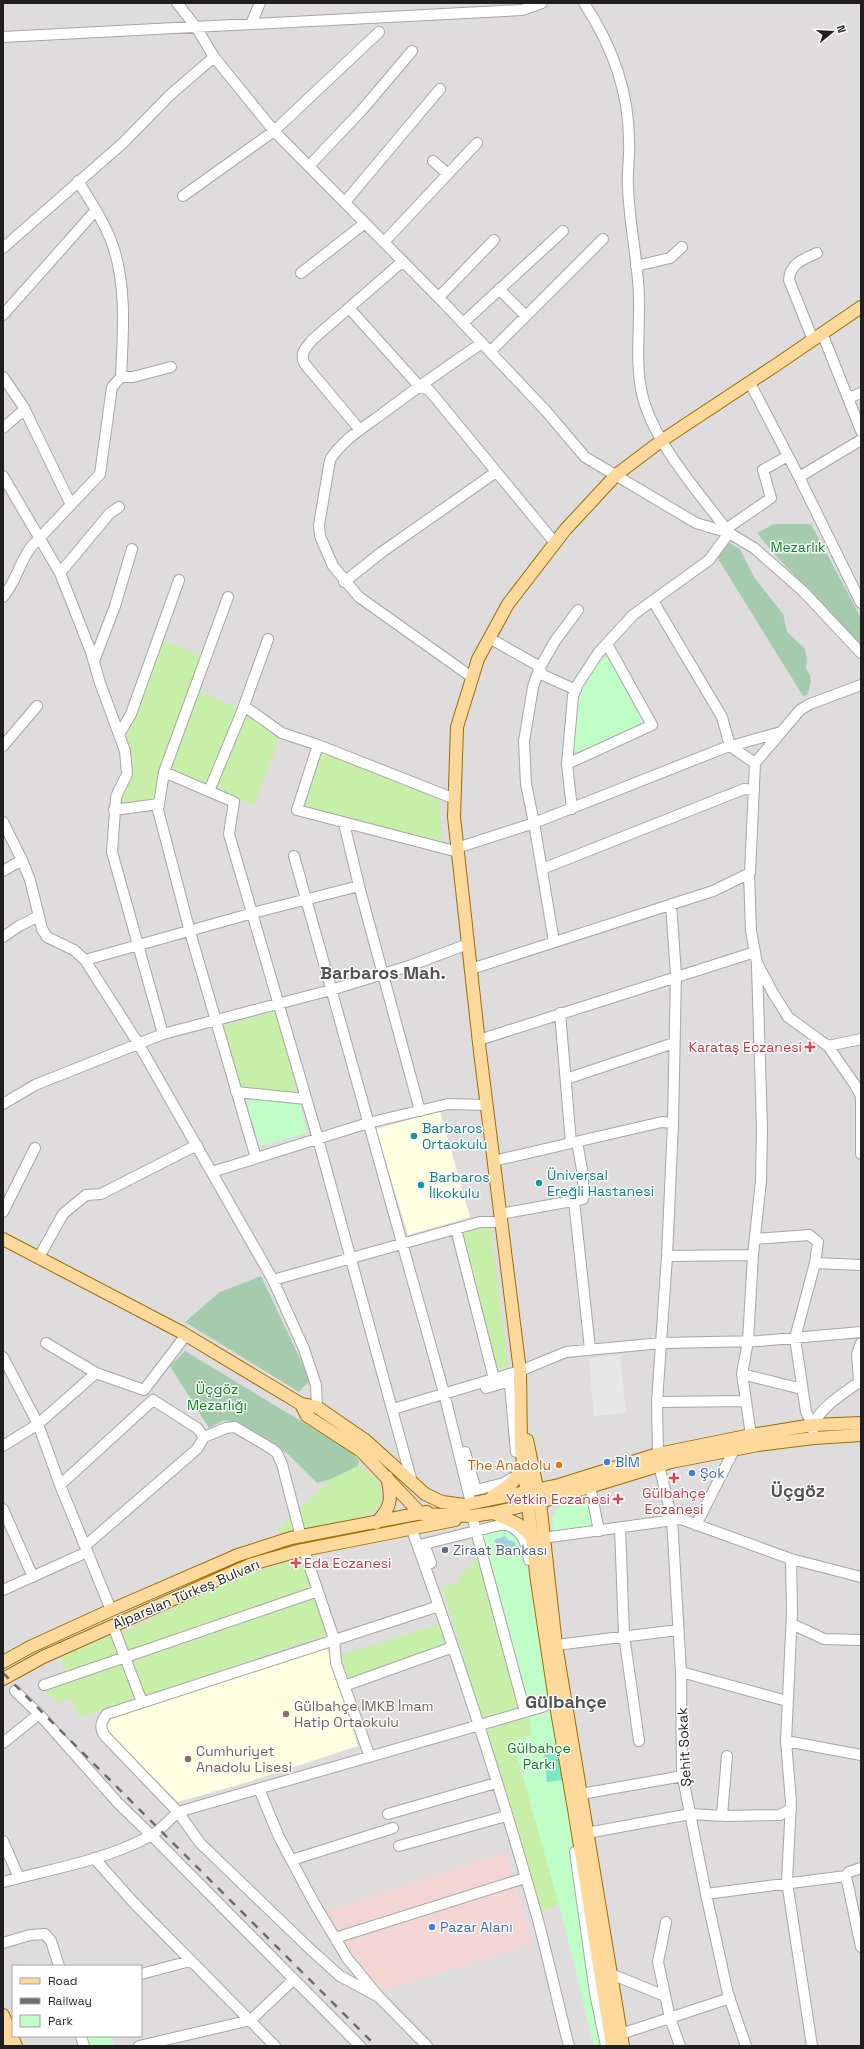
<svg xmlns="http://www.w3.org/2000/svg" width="864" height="2049" font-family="'Space Grotesk',sans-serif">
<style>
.residential{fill:#dedcdc;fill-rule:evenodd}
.commercial{fill:#f3d6d3}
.education{fill:#fdffe0}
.grass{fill:#c7efa7}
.cemetery{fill:#a4ccac}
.park{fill:#bffec7}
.pitch{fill:#7de6c2}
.parking{fill:#e7e7e7}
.water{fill:#a2d0e2}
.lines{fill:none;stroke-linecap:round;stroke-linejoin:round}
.minor-casing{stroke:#a6a6a6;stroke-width:12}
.major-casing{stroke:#9b6f00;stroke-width:14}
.minor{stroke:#fff;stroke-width:10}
.major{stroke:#ffd99c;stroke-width:12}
.rail{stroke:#6d6d6d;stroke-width:2.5;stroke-dasharray:8 8;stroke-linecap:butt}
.health-dot{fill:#e0444e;stroke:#fff;stroke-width:1.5}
.culture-dot{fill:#0f9aa8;stroke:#fff;stroke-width:1.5}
.shop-dot{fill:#3f7fe0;stroke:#fff;stroke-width:1.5}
.food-dot{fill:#e8710a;stroke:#fff;stroke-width:1.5}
.service-dot{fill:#5c6f8a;stroke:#fff;stroke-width:1.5}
.education-dot{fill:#8d6e63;stroke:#fff;stroke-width:1.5}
.labels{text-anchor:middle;stroke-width:3;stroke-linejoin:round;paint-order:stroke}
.park-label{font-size:14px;fill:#038815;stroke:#fff}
.health-label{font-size:14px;fill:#be3a42;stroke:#fff;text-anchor:end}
.culture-label{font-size:14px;fill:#0d838f;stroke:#fff;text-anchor:start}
.shop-label{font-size:14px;fill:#366cbe;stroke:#fff;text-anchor:start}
.food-label{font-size:14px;fill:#c56008;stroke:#fff;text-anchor:end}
.service-label{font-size:14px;fill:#4e5e75;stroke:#fff;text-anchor:start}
.street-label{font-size:14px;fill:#1f1f1f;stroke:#fff}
.education-label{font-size:14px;fill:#785e54;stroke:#fff;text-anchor:start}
.district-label{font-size:18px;font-weight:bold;fill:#525252;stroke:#fff}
</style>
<rect width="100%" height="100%" fill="#f1eee5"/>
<path class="residential" d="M3,3H861V2046H3ZM13,1966H141V2036H13Z"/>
<path class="commercial" d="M506,1852L533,1944L380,1992L359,1963L326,1911Z"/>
<path class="education" d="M440,1111L470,1217L408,1235L376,1129Z
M326,1644L358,1746L248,1782L178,1802L108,1732L106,1725L111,1719L213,1682Z"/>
<path class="grass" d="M161,639L201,656L162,767L153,800L120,804L118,800L134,762L123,733Z
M197,691L238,708L207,786L169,769Z
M246,710L279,738L254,806L215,787Z
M327,751L439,796L442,843L303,807L319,752Z
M277,1010L298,1094L242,1090L221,1027Z
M484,1226L491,1229L508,1367L495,1370L460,1231Z
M358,1466C370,1474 382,1479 381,1495C381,1501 380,1507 374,1511C359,1522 302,1529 281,1534L278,1529L331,1479Z
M471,1537L475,1538L521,1709L483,1720L442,1587L458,1582L461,1574L475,1561Z
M304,1558L313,1588L128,1652L120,1634L235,1577Z
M316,1597L327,1634L144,1697L129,1660Z
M440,1624L447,1645L349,1679L340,1655Z
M113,1635L120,1654L66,1673L61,1657Z
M124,1659L139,1698L79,1718L71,1698L58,1703L43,1690Z
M529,1717L532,1735L513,1742L559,1904L540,1912L485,1730Z"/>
<path class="cemetery" d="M774,524H811L861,618V646L776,556L757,533Z
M729,543L740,549L754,577L783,614L787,632L805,649L807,659L806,669L810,675L811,682L807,695L803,696L717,557Z
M261,1276L310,1380L299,1392L185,1322L220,1292Z
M185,1351L352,1452L359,1461L358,1466L331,1479L317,1483L288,1454L241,1424L224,1420L209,1428L170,1366Z"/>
<path class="park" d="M611,656L646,723L577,753L572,749C575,721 576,662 611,656Z
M252,1099L300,1103L307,1133L260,1146L246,1101Z
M589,1494L596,1527L553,1532L552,1516L562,1503Z
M502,1526L515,1532L525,1553L548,1698L526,1702L480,1532Z
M554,1711L608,2046H594L562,1916L513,1741L532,1735L529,1717Z
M85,2036H111L114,2046H89Z"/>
<path class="pitch" d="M558,1747L563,1780L547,1782L543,1749Z"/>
<path class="parking" d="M620,1355L626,1413L594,1416L589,1358Z"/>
<path class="water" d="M505,1536L508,1540L515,1542L516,1549L514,1554L511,1555L503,1550L496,1551L495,1549L497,1545L494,1540Z"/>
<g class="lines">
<g class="minor-casing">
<path id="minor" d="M177,3L196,27L214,57L274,131L443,302L546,411L585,457L696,523L729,533L754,548L803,591L861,653
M251,24L260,3
M3,37L522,10L542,3
M433,161L448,174
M309,166L362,110L412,51
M183,196L274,131L379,32
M345,202L440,89
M384,242L477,143
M3,248L123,143L170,95L214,57
M636,266L670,258L682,247
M301,273L365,223
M499,289L526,316
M439,297L494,240
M349,308L419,386L429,390L555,543
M3,315L96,210
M463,323L563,231
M822,333L861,431
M813,340L789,280C790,263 804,259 817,253
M490,352L603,239
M3,377L23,406L71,505
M121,377H133L171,367
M750,383L799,477L861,603
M848,398L861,393
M3,428L25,409
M360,430L304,363C300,353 306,348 312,340L403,261
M3,476L60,573L91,652L100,683L125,751L127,774L116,797L112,852L163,1034
M799,477L861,440
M726,529L771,498L763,470L788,456
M60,573L110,513L119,507
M344,582L382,552L496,472
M3,597C16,582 19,563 31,547L100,474L112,387L121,377C123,334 127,288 113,246C105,223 91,202 78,181
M228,597L164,772L158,810L190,932L256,1158
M653,601L722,717L730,746L755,763
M489,638L537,665L543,675L576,690
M94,661L115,606L132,549
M473,678L359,597L333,566L320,536L319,525L330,460C341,441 364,427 382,414C415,389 448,366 482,343
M244,706L282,733L318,745
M120,733L131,714L179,580
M3,746L37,706
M567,764L652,725L607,644
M164,772L234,802L229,834L318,1139L412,1482
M209,791L241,714L268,639
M455,799L318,745L297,810L458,852
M572,809L567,764L573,696L578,684L599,652L633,615L709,560L729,533C699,492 654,444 642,394C635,363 640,329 639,297C638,260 629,223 628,186C627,171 630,156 629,141C629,91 611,44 584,3
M114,810L159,804
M3,822L22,860L30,880L42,929L47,937L74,950L85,960L138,1043L273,1280L304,1349L316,1385L317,1407
M344,823L359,886
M457,848L534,823L724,748L781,732
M294,856L444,1393L471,1503
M542,869L744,789L754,790
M3,871L22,860
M749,874L751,931L757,963L773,993L788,1017L828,1046L855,1085L861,1096V1154
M3,937L19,926L37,917
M554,942L534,823L526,784L524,741L533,687L539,669L555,641L578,610
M85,960L253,913L359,886L420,1111
M471,969L713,891L750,873L755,763L800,710L810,704L861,685
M560,1013L571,1143
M479,1040L755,952
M828,1046L861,1039
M566,1079L674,1043
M236,1092L306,1099
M3,1104L35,1085L163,1034L331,990L409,966L468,944
M493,1161L662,1122L673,1123
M212,1172L368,1123L448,1104L486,1105
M574,1201L590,1349
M3,1212L35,1148
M500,1214L583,1199V1175L577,1142
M456,1229L494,1379
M755,1239L809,1235L818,1242L815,1263L795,1338L806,1412L813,1425
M753,1255L761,1181L762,1128L757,966
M667,1256L753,1255L748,1341L742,1374L751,1435
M39,1257L63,1214L86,1195L101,1194L197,1145
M815,1263L861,1265
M273,1280L480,1222H501
M46,1343L96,1373
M3,1357L38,1424L60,1485L111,1610
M509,1374L516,1452
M742,1374L802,1389
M859,1382L857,1354L861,1343
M486,1388L510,1381
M657,1402L746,1401
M393,1409L520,1371L566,1352L662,1343L760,1341L861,1332
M813,1430C813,1411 847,1391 861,1381
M204,1437L226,1428L235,1427L272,1449L277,1453L282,1464L301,1537
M3,1446L38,1424L96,1373L144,1390L186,1335
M465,1452L476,1490L504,1483L512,1478
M658,1454L657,1402L667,1256L673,1123L676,975L671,904
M659,1465L672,1519L681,1672L682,1773L706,1894L728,1994L746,2046
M60,1485L153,1400L197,1428L204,1437L197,1449L85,1546
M590,1486L599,1531
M3,1509L33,1577
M472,1516L525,1712
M696,1525L734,1450
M620,1528L624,1635L639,1741
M412,1530C458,1658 501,1788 538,1920C549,1962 558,2004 569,2046
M543,1538L681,1519L791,1559L861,1577
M304,1550L334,1639L336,1663L370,1757
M791,1559L792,1612L786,1741L791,1802L787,1882L812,2046
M431,1563L424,1544L504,1524C522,1529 527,1543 529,1560
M3,1590L87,1552
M792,1624L824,1639L861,1640
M113,1626L142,1702
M556,1645L678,1630
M681,1672L787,1701
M44,1685L318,1591
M344,1686L453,1647
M39,1714L118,1803L152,1836L360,2046
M786,1741L861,1755
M3,1743L39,1714L15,1691
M259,1789L279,1837L313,1901L347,1958L379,1997L427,2046
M581,1794L683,1776
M388,1814L496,1783
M722,1815L727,1756
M587,1833L690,1814L725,1816L780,1815L791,1809
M3,1841L19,1878
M399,1846L506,1816
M575,1852L595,1993L606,2046
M94,1858L134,1903L275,2046
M292,1860L393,1828
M846,1876L849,1872L861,1868
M3,1882C52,1869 106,1860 150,1836C160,1831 169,1820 178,1812L542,1707L555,1700
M706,1894L846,1876L861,1947
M666,1922L658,1962L670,2018L680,2046
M335,1938L525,1878
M3,1943L30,1935L45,1934L51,1941L59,1966
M141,1974L190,1961
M611,1974L665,1996
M379,1997L340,1976L310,1949L200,1843L178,1812L105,1736C99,1728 101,1721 107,1714L439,1606
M621,2034L730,1998
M81,2036L84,2046
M139,2046L251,2020L293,1980"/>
</g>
<g class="major-casing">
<path id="major" d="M3,1239L181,1332L301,1404L317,1407L365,1440L425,1494L442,1502L464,1505L559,1485L658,1454L751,1435L813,1425L861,1423
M301,1404L307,1416L361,1451L421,1514L472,1516L492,1513L540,1502L671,1462L758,1445L814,1438L861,1435
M527,1440L540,1502L556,1645L623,2046
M492,1497L513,1482L523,1464
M493,1513L518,1524L532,1537
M376,1523C392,1507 392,1499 387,1477
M3,1662L30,1647L111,1610L238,1555L291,1538L427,1512
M3,1679L43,1657L252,1564L298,1551L455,1520
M3,2015L16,2046
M3,2039L6,2046
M612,2046L574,1809L555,1700L537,1581L521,1446L520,1371L480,1052L454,817L457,727L478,659L508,604L565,530L616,475L661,441L776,365L861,307"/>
</g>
<use href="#minor" class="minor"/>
<use href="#major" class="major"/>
<path class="rail" d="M3,1673L376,2046"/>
</g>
<g class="health-dot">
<path d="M808 1041h4v4h4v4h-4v4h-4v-4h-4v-4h4z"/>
<path d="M672 1472h4v4h4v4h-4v4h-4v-4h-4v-4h4z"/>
<path d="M616 1493h4v4h4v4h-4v4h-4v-4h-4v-4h4z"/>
<path d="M294 1557h4v4h4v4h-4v4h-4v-4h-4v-4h4z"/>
</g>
<g class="culture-dot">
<circle cx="414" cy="1136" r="4"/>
<circle cx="539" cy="1183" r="4"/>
<circle cx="421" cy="1185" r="4"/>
</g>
<g class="shop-dot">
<circle cx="607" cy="1462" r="4"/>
<circle cx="692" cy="1473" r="4"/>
<circle cx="432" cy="1927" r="4"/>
</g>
<circle class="food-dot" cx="559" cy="1465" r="4"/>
<circle class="service-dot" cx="445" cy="1550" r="4"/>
<g class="education-dot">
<circle cx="286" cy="1714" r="4"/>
<circle cx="188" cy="1759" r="4"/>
</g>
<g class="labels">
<g class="park-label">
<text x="798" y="552">Mezarlık</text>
<text x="217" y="1394">Üçgöz<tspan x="217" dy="16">Mezarlığı</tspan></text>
<text x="539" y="1753">Gülbahçe<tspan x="539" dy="16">Parkı</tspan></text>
</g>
<g class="health-label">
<text x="802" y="1052">Karataş Eczanesi</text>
<text x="674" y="1498" text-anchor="middle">Gülbahçe<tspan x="674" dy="16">Eczanesi</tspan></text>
<text x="610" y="1504">Yetkin Eczanesi</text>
<text x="304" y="1568" text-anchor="start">Eda Eczanesi</text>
</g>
<g class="culture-label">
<text x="422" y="1133">Barbaros<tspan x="422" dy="16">Ortaokulu</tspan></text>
<text x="547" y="1180">Üniversal<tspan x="547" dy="16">Ereğli Hastanesi</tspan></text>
<text x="429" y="1182">Barbaros<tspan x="429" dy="16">İlkokulu</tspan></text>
</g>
<g class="shop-label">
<text x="615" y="1467">BİM</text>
<text x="700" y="1478">Şok</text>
<text x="440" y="1932">Pazar Alanı</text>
</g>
<g class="food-label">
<text x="551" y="1470">The Anadolu</text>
</g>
<g class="service-label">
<text x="453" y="1555">Ziraat Bankası</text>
</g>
<g class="street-label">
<text transform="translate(186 1594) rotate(-23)" y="5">Alparslan Türkeş Bulvarı</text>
<text transform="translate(684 1747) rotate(-93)" y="5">Şehit Sokak</text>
</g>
<g class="education-label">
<text x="294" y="1711">Gülbahçe İMKB İmam<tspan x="294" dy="16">Hatip Ortaokulu</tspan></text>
<text x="196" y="1756">Cumhuriyet<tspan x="196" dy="16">Anadolu Lisesi</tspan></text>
</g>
<g class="district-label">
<text x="383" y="979">Barbaros Mah.</text>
<text x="798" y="1497">Üçgöz</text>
<text x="566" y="1708">Gülbahçe</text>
</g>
</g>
<rect width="864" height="2049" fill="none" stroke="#1f1f1f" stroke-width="8"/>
<rect x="12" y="1965" width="130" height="72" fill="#ffffff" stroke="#a5a5a5"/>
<rect x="20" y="1978" width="20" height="6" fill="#ffd99c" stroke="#a5a5a5"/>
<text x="48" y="1985" font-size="12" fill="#1f1f1f">Road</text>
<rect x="20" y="1998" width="20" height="6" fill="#6d6d6d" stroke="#a5a5a5"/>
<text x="48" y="2005" font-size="12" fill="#1f1f1f">Railway</text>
<rect x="20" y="2015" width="20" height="12" fill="#bffec7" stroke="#a5a5a5"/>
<text x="48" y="2025" font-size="12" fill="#1f1f1f">Park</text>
<g transform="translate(832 32) rotate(72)" stroke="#ffffff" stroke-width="3" paint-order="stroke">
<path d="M0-3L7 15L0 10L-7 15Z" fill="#1f1f1f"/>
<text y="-6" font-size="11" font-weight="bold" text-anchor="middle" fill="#1f1f1f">N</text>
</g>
</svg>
